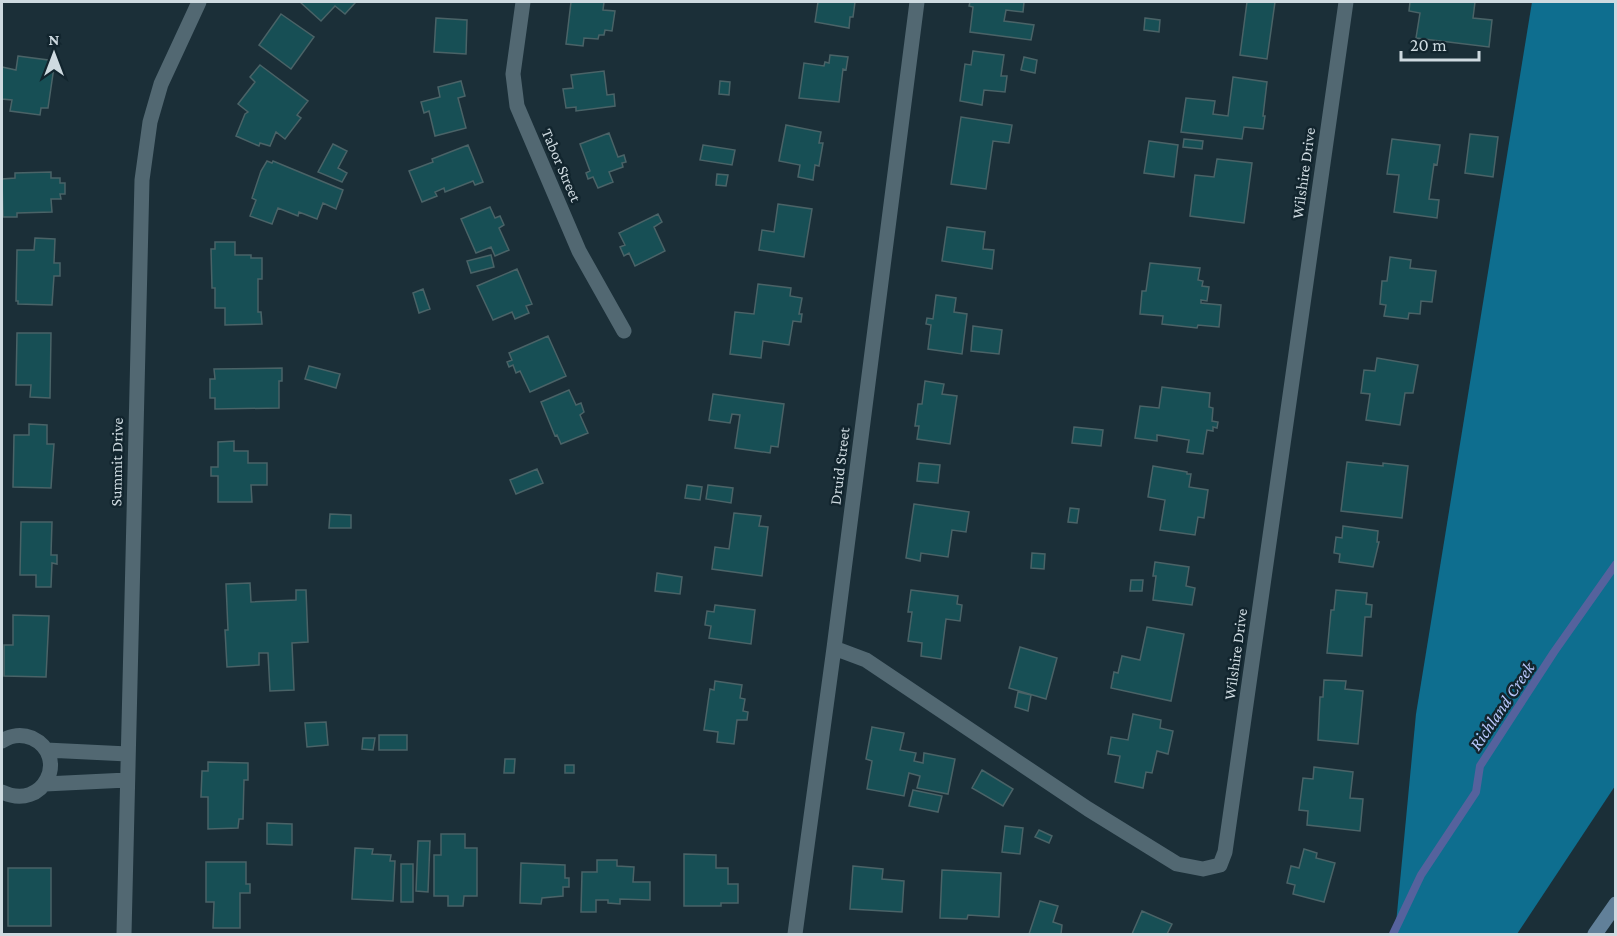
<svg xmlns="http://www.w3.org/2000/svg" width="1617" height="936" font-family="'Crimson Pro',serif">
<style>
.forest{fill:#0e6e8f}
.lines{fill:none;stroke-linecap:round;stroke-linejoin:round}
.stream{stroke:#55629d;stroke-width:8}
.building{fill:#174f55;stroke:#4a6367;stroke-width:1.5}
.street{stroke:#526872;stroke-width:15}
.secondary{stroke:#618099;stroke-width:15}
.labels{text-anchor:middle;stroke-width:5;stroke-linejoin:round;paint-order:stroke}
.street-label{font-size:16px;fill:#cedae0;stroke:#12252e}
.water-label{font-size:18px;font-style:italic;fill:#b9c7fb;stroke:#12252e}
</style>
<rect width="100%" height="100%" fill="#1b2f38"/>
<path class="forest" d="M1532,2H1615V786L1517,934H1395L1416,714Z"/>
<g class="lines">
<path class="stream" d="M1393,934L1421,875L1476,792L1480,766L1554,652L1616,564"/>
</g>
<path class="building" d="M300,2H353L355,3L345,14L335,6L321,21Z
M571,2H604L603,10L615,11L612,31L605,30L604,35H599L598,39L584,38L583,46L566,44Z
M818,2H855L853,17H850L849,28L815,22Z
M970,2H1024L1023,12L1006,10L1004,21L1034,25L1031,40L970,32L973,7L969,6Z
M1247,2H1275L1267,59L1240,55Z
M1410,2H1475L1473,18L1492,20L1489,47L1416,38L1420,13L1409,11Z
M281,14L314,37L291,69L259,45Z
M436,18L467,20L466,54L434,52Z
M1145,18L1160,20L1159,32L1144,30Z
M973,51L1004,55L1001,76H1007L1005,92L984,90L982,105L960,101L965,64L971,65Z
M830,55L848,57L846,70L843,69L839,102L799,98L804,63L824,66L825,62L829,63Z
M18,56L48,60L47,66L54,67L48,108H41L40,115L10,111L12,100L2,99V67L16,70Z
M1024,57L1037,60L1035,73L1021,70Z
M260,65L308,101L297,115L301,118L285,139L276,132L270,146L260,143L259,146L236,136L245,114L248,112L238,104L255,82L250,77Z
M604,71L607,95L614,94L615,106L576,111V107L566,108L563,89L573,88L571,75Z
M1233,77L1267,82L1263,116H1265L1263,129L1244,127L1242,139L1181,132L1186,98L1215,101L1213,114L1228,116Z
M461,81L465,96L458,98L466,128L435,136L429,111L424,113L421,102L440,97L438,87Z
M720,81L730,82L729,95L719,94Z
M961,117L1012,125L1009,143L993,141L986,189L951,184Z
M786,125L821,132L819,143H823L819,166L815,165L813,180L798,177L800,165L779,161Z
M609,133L618,157L624,155L626,162L622,163L623,167L609,172L613,182L598,188L593,177L588,179L586,173L590,171L580,144Z
M1470,134L1498,137L1493,177L1465,173Z
M1184,139L1203,141L1202,149L1183,147Z
M1392,139L1440,145L1437,165L1434,164L1429,199L1439,200L1437,218L1394,212L1399,175L1387,174Z
M1149,141L1178,145L1174,177L1144,173Z
M333,144L347,151L338,168L347,173L342,182L318,172Z
M468,145L483,182L475,185L473,181L445,192L444,188L435,192L437,196L422,202L409,171L433,162L432,159Z
M703,145L735,150L732,165L700,160Z
M1217,159L1252,163L1244,223L1190,216L1195,175L1214,177Z
M267,161L272,163L273,161L343,190L336,209L323,203L317,219L299,212L298,216L278,208L272,224L250,216L256,200L252,198L261,171Z
M51,172V178H60V183H65V194H60L61,199H51L52,212L17,213V217H3L2,179L15,178V173Z
M717,174L728,175L726,186L716,185Z
M778,204L812,209L804,257L759,250L762,230L774,232Z
M490,207L495,218L500,216L504,225L499,228L509,250L495,256L491,247L476,253L461,219Z
M658,214L662,222L654,227L665,251L635,266L629,253L624,256L620,247L625,245L619,233Z
M947,227L985,232L983,249L994,250L992,269L942,261Z
M35,238L55,239L54,263H60V276H54L52,305L18,304V301H16L17,250H34Z
M215,242H235V255H251V258H262V279H258V312H261L262,324L225,325V308H215V288H212L211,249H215Z
M491,255L494,267L471,273L467,261Z
M1390,257L1411,260L1410,268L1436,271L1432,302L1421,301L1420,314L1409,313L1408,319L1384,316L1386,305L1380,304L1382,281H1387Z
M1150,263L1200,268L1198,280L1203,281L1202,286L1209,287L1207,301L1201,300V303L1221,305L1219,327L1198,325L1197,328L1162,324L1163,316L1140,314L1142,291H1146Z
M517,269L532,304L526,306L529,313L515,319L512,312L493,320L477,286Z
M758,284L791,288L790,296L802,298L799,314H802L801,322L793,321L789,345L763,341L761,358L730,354L735,312L754,314Z
M423,289L430,309L419,313L413,293Z
M936,295L956,298L954,312L967,314L962,354L928,349L931,325L926,324L927,318L933,319Z
M973,326L1002,330L999,354L971,351Z
M17,333H51L50,398L30,397L31,385H16Z
M548,336L566,376L530,392L520,371L516,373L513,365L509,367L507,362L512,360L509,353Z
M1377,358L1418,365L1413,393H1405L1400,425L1366,420L1370,394L1361,393L1364,370L1375,371Z
M309,366L340,374L336,388L305,379Z
M282,368V381H279V408L215,409V398H210V379H215L214,369Z
M925,381L944,384L942,394L957,396L950,444L917,439L919,426H915L918,404H922Z
M1162,387L1210,393L1209,407L1213,408L1212,421L1218,422L1217,428L1213,427V431L1207,430L1203,454L1187,452L1189,440L1157,435V441L1135,438L1140,406L1159,408Z
M569,390L576,405L581,403L584,412L580,415L588,433L561,444L557,435L555,436L541,402Z
M713,394L784,404L778,447L771,446L770,453L735,448L740,415L732,414L730,423L709,420Z
M29,424L47,425V444H54L51,488L13,487L14,435H29Z
M1074,427L1103,430L1101,446L1072,443Z
M234,441V451H248V463H267V485H251L252,502H218V476H211V467H218V442Z
M1347,462L1383,466V463L1408,466L1402,518L1341,511Z
M919,463L940,465L938,483L917,481Z
M1153,466L1187,472V474H1191L1189,487L1208,490L1204,518L1198,517L1195,535L1160,530L1165,500L1148,497Z
M537,469L543,483L516,494L510,480Z
M687,485L702,487L700,500L685,498Z
M708,485L733,488L731,503L706,499Z
M914,504L969,512L966,532L952,530L948,557L921,553L920,561L906,558Z
M1070,508L1079,509L1077,523L1068,522Z
M734,513L761,516L759,526L768,527L762,576L712,569L715,547L729,549Z
M330,514L351,515V528H329Z
M21,522H52L51,555H57V564L52,563L51,587H36V575H20Z
M1343,526L1378,531L1377,542H1379L1373,567L1339,562L1340,554L1334,553L1336,537L1342,538Z
M1032,553L1045,554L1044,569L1031,568Z
M1155,562L1189,567L1186,586L1195,588L1192,605L1153,600L1156,576H1153Z
M657,573L682,577L680,594L655,591Z
M1131,580H1143L1142,591H1130Z
M250,583L251,602L296,600V590H306L308,642L292,643L294,690L270,691L268,653H259V665L227,667L225,630H228L226,584Z
M911,590L958,596L957,604L962,605L960,621L946,619L941,659L921,656L922,643L908,641L912,612H908Z
M1336,590L1367,593L1366,604L1372,605L1371,617H1365L1362,656L1327,653L1331,610H1334Z
M715,605L755,610L751,644L709,638L711,626L705,625L707,611L714,612Z
M13,615L49,616L46,677L4,676V645H13Z
M1147,627L1184,634L1171,701L1111,688L1114,672L1118,673L1122,656L1140,660Z
M1020,647L1057,658L1046,699L1009,688Z
M1324,680L1346,681L1345,689L1363,691L1358,744L1318,740L1320,697H1323Z
M715,681L742,685L740,698L745,699L743,711L748,712L747,720H737L734,744L717,742L718,732L704,730L710,689L714,690Z
M1018,692L1031,695L1028,711L1015,707Z
M1133,714L1161,720L1160,728L1173,731L1168,754L1157,751L1152,773L1146,772L1143,788L1115,782L1120,756L1108,754L1111,737L1128,740Z
M326,722L328,745L307,747L305,723Z
M872,727L904,733L900,750L916,753L914,761L923,763L924,753L955,759L948,794L917,788L920,776L909,773L904,796L867,789L872,761L866,759Z
M379,735H407V750H379Z
M363,738H375L373,750L362,749Z
M505,759H515L514,773H504Z
M208,762L248,763V780H244L243,819H239L238,828L208,829V797H201L202,771H208Z
M565,765H574V773H565Z
M1314,767L1353,772L1350,798L1363,799L1360,831L1307,825L1308,811L1299,810L1303,778L1313,779Z
M982,770L1013,789L1003,806L972,788Z
M913,790L942,796L938,812L909,806Z
M267,823L292,824V845L267,844Z
M1005,826L1023,828L1020,854L1002,852Z
M1039,830L1052,836L1049,843L1035,837Z
M441,834H465V848H477V896H464L463,906H448V896H434V855H441Z
M418,841H430L428,892L416,891Z
M355,848L373,849L372,854L391,855L390,861H395L393,901L352,899Z
M1304,849L1317,853L1316,858L1335,863L1324,902L1293,894L1295,885L1287,883L1291,866L1299,868Z
M684,854L716,855V868H728V884H738V903H721V906H684Z
M597,860H617V866L634,867L633,882H650V900L620,899V904L608,903V900H596V912H581L582,872H597Z
M206,862H246V884H250V893H240V928H213L214,902H206Z
M521,863L565,865V878H569V887H563V896L542,898L541,904L520,903Z
M401,864H413V902H401Z
M853,866L883,869L882,879L904,881L902,912L850,909Z
M8,868H51V926H8Z
M942,870L1001,873L999,917L968,915L967,919L940,918Z
M1040,901L1058,906L1053,922L1062,925L1061,934H1029Z
M1142,911L1172,924L1167,934H1132Z"/>
<g class="lines">
<path class="street" d="M523,2L513,74L517,106L579,251L624,331
M834,648L866,660L1088,809L1177,864L1203,869L1220,865L1225,852L1346,2
M2,741C11,735 22,734 32,738C70,756 44,812 2,792
M46,750L128,754
M45,784L127,780
M124,934L142,180L150,122L161,84L199,2
M795,934L834,648L917,2"/>
<path class="secondary" d="M1595,934L1616,904"/>
</g>
<g class="labels">
<g class="street-label">
<text transform="translate(562 165) rotate(67)" y="6">Tabor Street</text>
<text transform="translate(1303 173) rotate(-82)" y="6">Wilshire Drive</text>
<text transform="translate(116 462) rotate(-89)" y="6">Summit Drive</text>
<text transform="translate(839 466) rotate(-83)" y="6">Druid Street</text>
<text transform="translate(1235 654) rotate(-82)" y="6">Wilshire Drive</text>
</g>
<g class="water-label">
<text transform="translate(1502 706) rotate(-56)" y="6">Richland Creek</text>
</g>
</g>
<rect width="1617" height="936" fill="none" stroke="#cedae0" stroke-width="6"/>
<g transform="translate(54 54)" stroke="#12252e" stroke-width="4.5" paint-order="stroke">
<path d="M0-4.5L10 22L0 15L-10 22Z" fill="#cedae0"/>
<text y="-9" font-size="16" font-weight="bold" text-anchor="middle" fill="#cedae0">N</text>
</g>
<path d="M1401 51v9h78v-9" fill="none" stroke="#cedae0" stroke-width="3"/>
<text x="1410" y="51" font-size="18" fill="#cedae0" stroke="#12252e" stroke-width="4.5" paint-order="stroke">20 m</text>
</svg>
